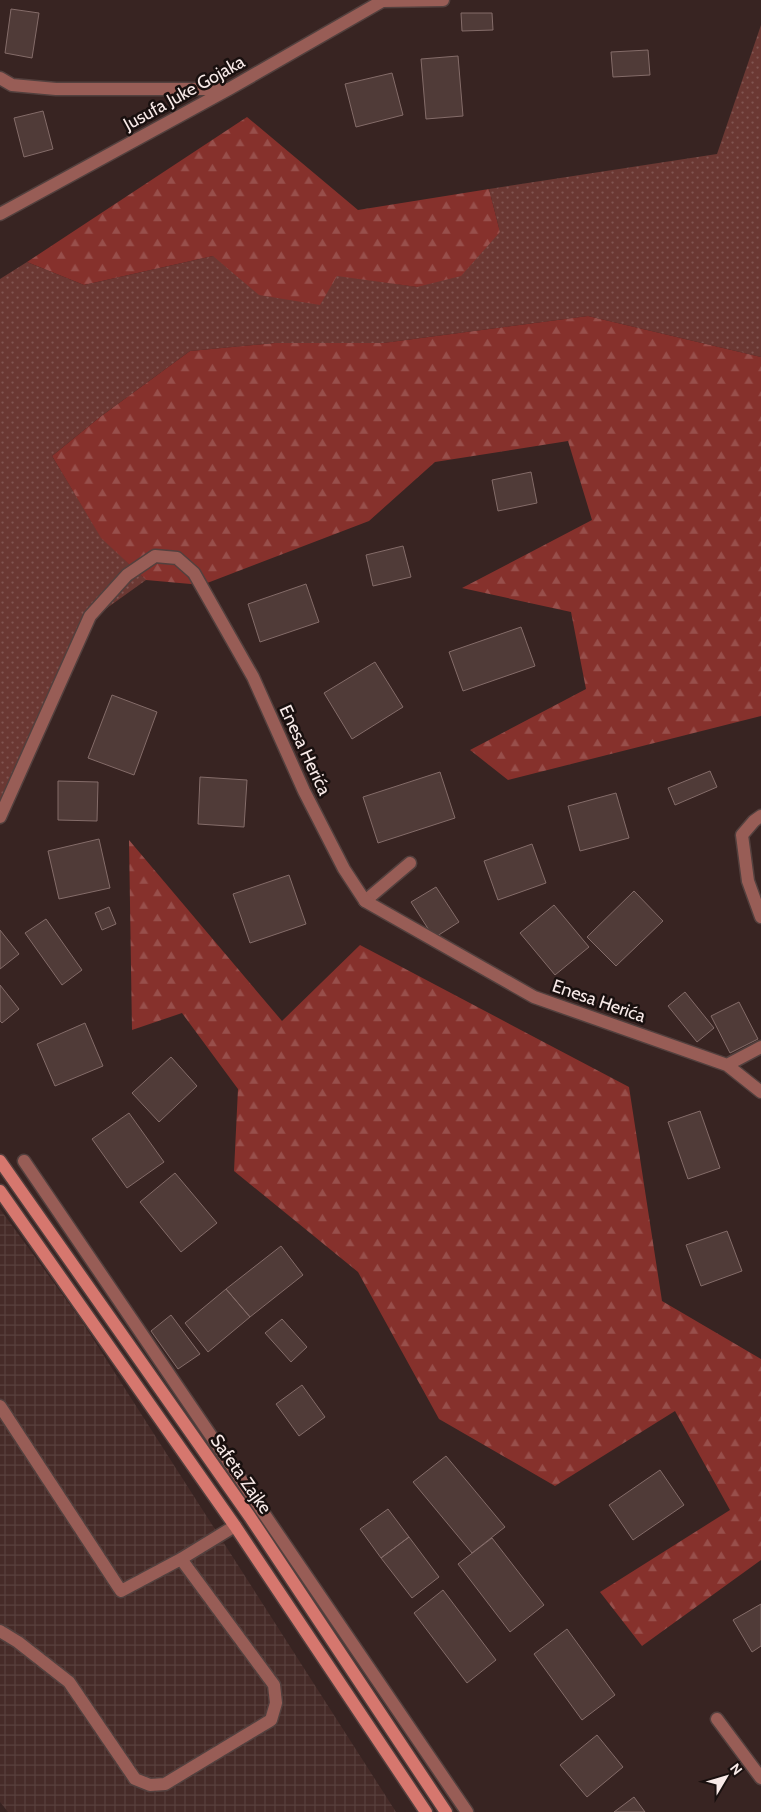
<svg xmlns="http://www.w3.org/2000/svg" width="761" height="1812" font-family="Cabin,sans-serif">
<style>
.industrial{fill:url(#industrial-grid)}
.grass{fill:url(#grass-dots)}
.forest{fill:url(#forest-firs)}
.building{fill:#503b38;stroke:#846c69}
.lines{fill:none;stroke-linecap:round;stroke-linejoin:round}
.lane-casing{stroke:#53403e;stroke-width:15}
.street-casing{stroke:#53403e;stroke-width:15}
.secondary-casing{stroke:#53403e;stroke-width:15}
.lane{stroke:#985d56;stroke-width:12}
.street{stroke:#985d56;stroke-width:12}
.secondary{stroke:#d6776e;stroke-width:12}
.labels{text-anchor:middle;stroke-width:5;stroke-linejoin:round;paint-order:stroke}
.street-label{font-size:18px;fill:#f8eae8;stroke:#19100f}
</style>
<defs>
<pattern id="industrial-grid" width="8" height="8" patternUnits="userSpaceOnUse" patternTransform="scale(1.25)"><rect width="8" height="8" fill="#462b28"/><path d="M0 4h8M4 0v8" fill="none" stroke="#58403d"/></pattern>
<pattern id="grass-dots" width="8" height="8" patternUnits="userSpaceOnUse" patternTransform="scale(1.25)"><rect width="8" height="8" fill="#6b3833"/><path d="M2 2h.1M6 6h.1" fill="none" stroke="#815551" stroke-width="1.8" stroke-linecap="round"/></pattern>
<pattern id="forest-firs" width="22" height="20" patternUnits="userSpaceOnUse" patternTransform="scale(1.25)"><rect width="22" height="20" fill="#86312c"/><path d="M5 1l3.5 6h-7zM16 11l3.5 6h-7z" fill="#984f4b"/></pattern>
</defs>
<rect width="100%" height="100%" fill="#382422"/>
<path class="industrial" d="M0,1209L81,1320L396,1812H8L0,1802Z"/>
<path class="grass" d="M761,25V357L588,316L383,343H275L190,351L100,417L52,456L101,537L146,580L86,623L0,825V279L27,262L84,285L213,256L417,287L500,232L489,189L717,154Z"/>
<path class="forest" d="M247,117L358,210L489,189L500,232L461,276L417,287L337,276L320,305L259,295L213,256L84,285L27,262Z
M588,316L761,357V716L508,780L470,750L586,689L571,612L462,588L592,520L568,441L435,462L369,521L202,585L146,580L101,538L52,456L100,417L190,351L275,343H383Z
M129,840L282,1021L360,945L629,1087L662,1301L761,1359V1560L642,1646L600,1592L730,1510L675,1411L555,1486L439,1419L358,1272L234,1171L238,1089L182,1013L132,1030Z"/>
<path class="building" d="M11,9L39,13L32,58L5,53Z
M461,13H492L493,30L462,31Z
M648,50L650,75L613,77L611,52Z
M458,56L463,116L426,119L421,59Z
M392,73L403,115L356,127L345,84Z
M43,111L53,149L24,157L14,118Z
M531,472L537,503L498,511L492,480Z
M403,546L411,577L373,586L366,555Z
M306,584L319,622L260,642L248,604Z
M521,627L535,666L463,691L449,652Z
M375,662L403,707L352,739L324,693Z
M112,695L157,712L134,775L88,758Z
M710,771L717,787L675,805L668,788Z
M440,772L455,818L378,843L363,797Z
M200,777L247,780L244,827L198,824Z
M58,781L98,782L97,821L58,820Z
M616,793L629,838L580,851L568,806Z
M99,839L110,888L59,899L48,851Z
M532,844L546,883L498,900L484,861Z
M289,875L306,924L250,943L233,894Z
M436,887L459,922L434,938L411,902Z
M634,891L663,921L616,966L587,937Z
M554,905L589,947L555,975L520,933Z
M109,907L116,924L102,930L95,913Z
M46,919L82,970L62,985L25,933Z
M0,930L19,954L0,969Z
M0,985L19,1009L2,1023L0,1021Z
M685,992L714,1028L697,1042L668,1006Z
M739,1002L758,1039L730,1053L711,1016Z
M85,1023L103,1066L55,1086L37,1044Z
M171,1057L197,1086L159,1122L132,1093Z
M700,1111L720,1168L688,1179L668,1122Z
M129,1113L164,1162L127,1188L92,1139Z
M175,1173L217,1223L181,1252L140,1202Z
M727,1231L742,1271L701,1286L686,1245Z
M281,1246L303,1275L250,1317L226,1289Z
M226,1289L250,1317L208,1352L185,1323Z
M171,1315L200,1354L178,1369L151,1331Z
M282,1319L307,1347L291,1362L265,1333Z
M302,1385L325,1417L299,1436L276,1404Z
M446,1456L505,1527L472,1553L413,1482Z
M660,1470L684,1505L633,1540L609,1505Z
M388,1509L409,1537L381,1558L360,1529Z
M409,1537L439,1577L412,1598L381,1558Z
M492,1538L544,1605L510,1632L458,1564Z
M443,1590L496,1660L467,1683L414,1613Z
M761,1604V1646L752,1652L733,1620Z
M567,1629L615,1695L582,1720L534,1654Z
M597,1735L623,1767L587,1797L560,1765Z
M634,1797L645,1812H614Z"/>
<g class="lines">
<g class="lane-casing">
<path id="lane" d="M365,901L410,863
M0,1406L121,1591L181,1559L235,1526
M0,1631L18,1642L69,1682L135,1779L150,1785L165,1784L271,1720L276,1703L274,1685L181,1559"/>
</g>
<g class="street-casing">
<path id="street" d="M383,1L443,0
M0,78L12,85L56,89H226
M0,214L229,89L384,0
M761,816L754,821L742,835L748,881L761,917
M0,817L90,616L127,575L155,556L177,558L194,573L253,677L304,791L344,869L365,901L534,997L727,1065L761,1092
M727,1065L761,1047
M24,1161L467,1812
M717,1719L761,1778"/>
</g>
<g class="secondary-casing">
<path id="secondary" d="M0,1161L250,1517L446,1812
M0,1191L235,1526L426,1812"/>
</g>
<use href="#lane" class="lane"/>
<use href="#street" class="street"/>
<use href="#secondary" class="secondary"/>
</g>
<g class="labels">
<g class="street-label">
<text transform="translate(184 93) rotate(-29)" y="6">Jusufa Juke Gojaka</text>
<text transform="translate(305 750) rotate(65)" y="6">Enesa Herića</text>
<text transform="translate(599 1001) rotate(19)" y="6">Enesa Herića</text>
<text transform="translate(241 1474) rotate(55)" y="6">Safeta Zajke</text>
</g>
</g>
<g transform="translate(726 1777) rotate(52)" stroke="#19100f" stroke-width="4" paint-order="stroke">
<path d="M0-4L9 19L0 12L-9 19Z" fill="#f8eae8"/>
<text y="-8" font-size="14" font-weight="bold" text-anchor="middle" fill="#f8eae8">N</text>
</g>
</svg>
